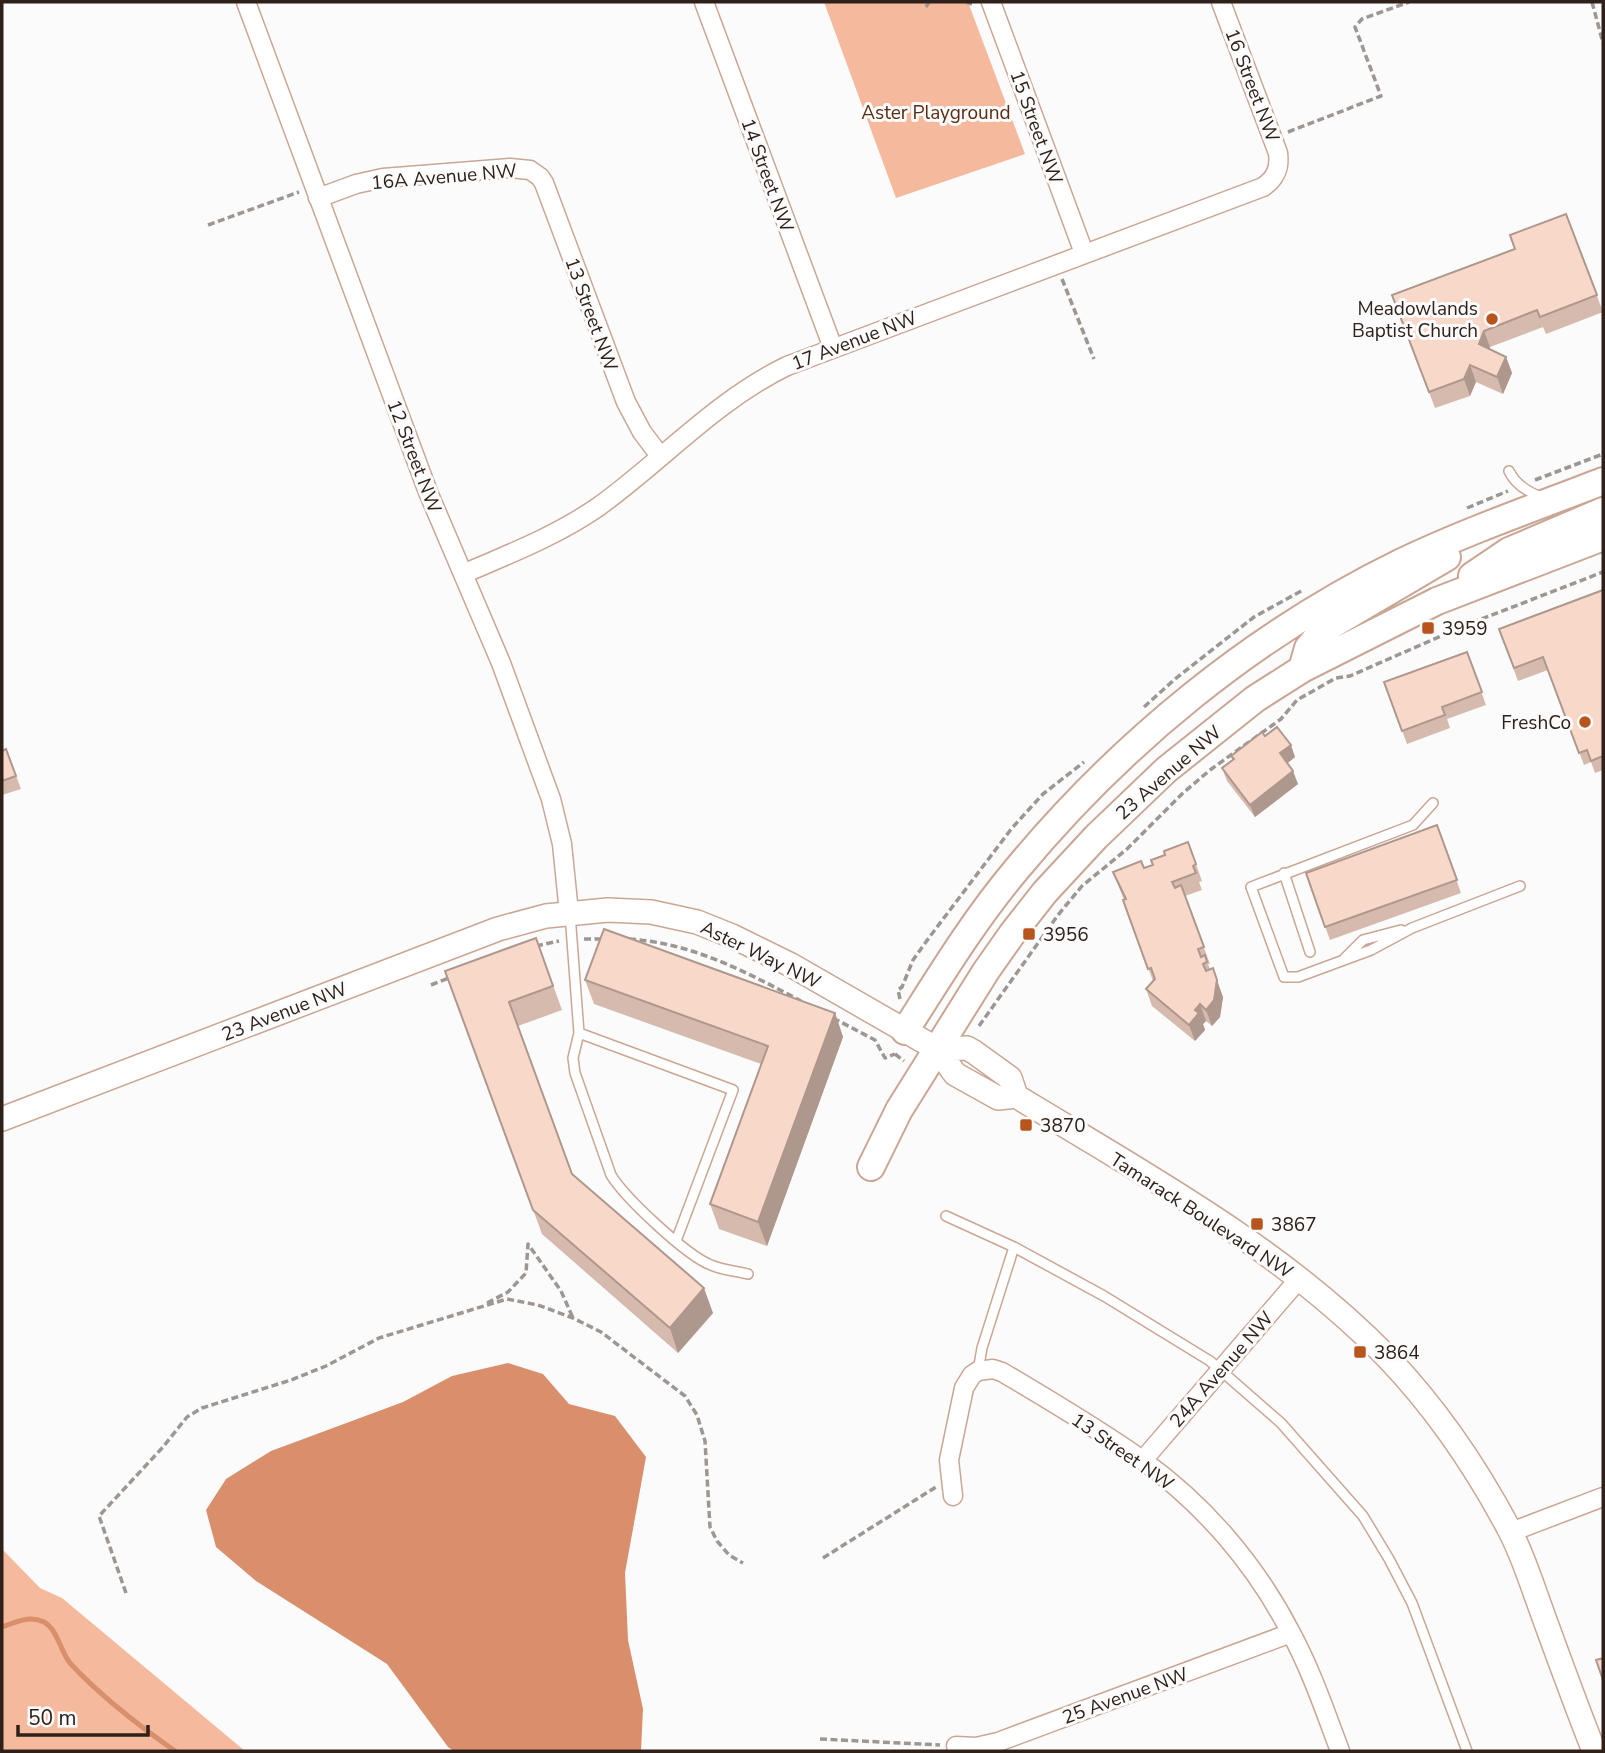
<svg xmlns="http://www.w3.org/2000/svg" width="1605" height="1753" font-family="'Nunito Sans',sans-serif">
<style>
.green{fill:#f5b99d}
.water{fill:#d98f6c}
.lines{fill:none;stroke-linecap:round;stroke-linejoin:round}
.stream{stroke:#d98f6c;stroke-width:5}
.service-casing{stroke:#caa695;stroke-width:12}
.minor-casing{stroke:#caa695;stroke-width:21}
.tertiary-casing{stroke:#caa695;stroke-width:26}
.secondary-casing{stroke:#caa695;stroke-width:30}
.path{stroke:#9d9794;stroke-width:3.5;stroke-dasharray:7 3.5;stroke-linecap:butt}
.service{stroke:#fff;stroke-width:9}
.minor{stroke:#fff;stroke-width:18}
.tertiary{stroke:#fff;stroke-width:23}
.secondary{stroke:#fff;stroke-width:26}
.wall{fill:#d5baad}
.shaded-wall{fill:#ae978d}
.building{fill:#f8d8c9;stroke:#ae978d;stroke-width:2}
.poi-dot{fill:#b8541d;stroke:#fbfbfb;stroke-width:2.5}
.labels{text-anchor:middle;stroke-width:6;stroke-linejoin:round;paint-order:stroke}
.street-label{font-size:19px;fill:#2f211a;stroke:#fbfbfb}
.park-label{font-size:19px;fill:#5b2b12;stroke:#fbfbfb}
.poi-label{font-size:19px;fill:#2f211a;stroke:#fbfbfb;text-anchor:start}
</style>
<rect width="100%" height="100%" fill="#fbfbfb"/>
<path class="green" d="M824,2H968L1025,154L896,198Z
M2,1549L40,1588L62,1598L245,1751H2Z"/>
<path class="water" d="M508,1363L543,1374L569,1404L615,1416L646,1457L625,1573L628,1640L643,1709L641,1751H454L448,1747L387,1664L256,1581L216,1547L206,1510L226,1479L271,1451L403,1402L452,1376Z"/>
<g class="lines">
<path class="stream" d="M2,1627C16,1622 29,1615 44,1622C58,1630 60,1651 70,1663C101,1697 138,1725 175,1751"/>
<g class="service-casing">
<path id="service" d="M1509,471C1515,484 1528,492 1541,497
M1433,803L1413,825L1251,887L1284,977H1298L1371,950L1412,928L1520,886
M1284,873L1310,952
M570,914L579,1033L573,1058L575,1073L611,1175C625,1198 687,1256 711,1265C722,1270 736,1271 748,1274
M1344,959L1363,940L1401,930
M579,1033L733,1090L676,1241
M946,1216L1014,1247L1104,1296L1210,1361L1281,1423L1363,1516L1389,1559L1412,1603L1467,1751
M978,1371L982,1348L1014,1247"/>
</g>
<g class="minor-casing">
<path id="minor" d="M246,2L428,492L501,663L551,799L562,844L569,913
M704,2L833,348
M991,2L1084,253
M318,198L356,184L383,178L510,168L530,170L540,177L544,183L626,402L642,432L660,456
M463,574C509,554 556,536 598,507C662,461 715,401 787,366L1263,187C1276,178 1280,168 1278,153L1221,2
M1143,1460L1299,1279
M953,1496L949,1460L964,1388L972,1375L978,1371L993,1369L1002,1372C1049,1400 1097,1428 1142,1460C1204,1504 1256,1565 1291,1633C1311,1670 1325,1711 1340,1751
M1511,1532L1603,1497
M956,1746L976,1747L998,1742L1291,1633"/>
</g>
<g class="tertiary-casing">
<path id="tertiary" d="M937,1049L967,1048L974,1052L1010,1078L1016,1096
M2,1119L498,929L546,916L608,910L651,912L697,922L732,936L791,965L937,1049L955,1074L998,1098L1016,1096C1144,1174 1281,1248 1387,1357C1435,1407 1476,1467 1509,1529C1523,1555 1532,1585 1542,1612C1559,1659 1576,1705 1594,1751"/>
</g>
<g class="secondary-casing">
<path id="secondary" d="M1472,576L1509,551L1603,511
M1302,669L1308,648L1323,630L1447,557
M905,1031C940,976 974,920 1016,870C1121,743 1254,634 1402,562C1467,531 1536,507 1603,481
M871,1167L899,1110L986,971L1012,934L1045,892L1096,837L1166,770L1255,699L1302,669L1437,601L1603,537"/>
</g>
<path class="path" d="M966,2L972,4
M1592,2L1603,43
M926,7L929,2
M1288,132L1381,96L1355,27L1362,19L1409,2
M208,225L299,192
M1062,279L1094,359
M1535,480L1603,454
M1467,508L1508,491
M1144,707L1175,679L1254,617L1303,590
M584,939H604
M629,939C693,943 746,972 801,1001
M536,946L559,941
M431,985L449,978
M900,999L898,990L902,987L913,960L931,935L1012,828L1043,794L1084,762
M833,1018L875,1040L885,1058L895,1054
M979,1026L1058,915L1082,886L1127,849L1183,793L1210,770L1281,719L1297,700L1336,678L1350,676L1466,625L1603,572
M895,1054L904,1061
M487,1303L508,1292L526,1273L528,1244L561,1291L573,1318
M823,1558L936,1487
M126,1593L99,1516L163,1447L187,1417L202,1408L291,1380L326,1366L379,1338L507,1299L538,1305L573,1318L601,1332L685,1396L697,1415L705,1441L710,1527L717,1541L729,1555L743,1563
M820,1739L940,1745"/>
<use href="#service" class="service"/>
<use href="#minor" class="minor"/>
<use href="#tertiary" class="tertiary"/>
<use href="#secondary" class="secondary"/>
</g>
<path class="wall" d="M1566,214L1603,312L1546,334L1543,327L1490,347V349L1506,357L1512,373L1503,394L1476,382L1470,396L1435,408L1392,295L1514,249L1510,235Z
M1603,590V770L1595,773L1591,762L1584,765L1548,670L1518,681L1499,629Z
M1467,652L1486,705L1447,719L1450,728L1407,744L1384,682Z
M1265,736L1295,757L1287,763L1298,784L1255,817L1227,781L1222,768L1233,760L1231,756Z
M6,749L21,789L2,795V751Z
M1437,825L1461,893L1330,940L1306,873Z
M1188,842L1202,881L1199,882L1202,890L1185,896L1210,964H1208L1210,969L1223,997L1220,1017L1212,1026L1206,1021L1203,1024L1205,1030L1195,1041L1152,1006L1146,989L1153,981L1123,901L1124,900L1113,872L1144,868L1153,865Z
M536,938L562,1010L518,1026L572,1174L713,1313L678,1353L542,1234L445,971Z
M585,980L835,1013L843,1037L767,1246L719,1229L710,1204L761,1064L594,1004Z"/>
<path class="shaded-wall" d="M1484,331L1490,347L1485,361L1479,344Z
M1506,357L1512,373L1503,394L1497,377Z
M1470,365L1476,382L1470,396L1464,379Z
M1291,745L1295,757L1284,766L1280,753Z
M1293,771L1298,784L1255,817L1250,805Z
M1217,980L1223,997L1220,1017L1212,1026L1206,1010Z
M1200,1004L1206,1021L1203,1024L1205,1030L1195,1041L1189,1025L1195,1010Z
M835,1013L843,1037L767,1246L758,1222Z
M704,1288L713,1313L678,1353L670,1328Z"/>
<path class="building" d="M1566,214L1597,295L1540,317L1537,310L1484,331L1479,344L1506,357L1497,377L1470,365L1464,379L1429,392L1392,295L1515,249L1510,235Z
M1603,590V756L1591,761L1587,750L1579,753L1543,657L1514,668L1499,629Z
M1467,652L1482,692L1442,707L1445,715L1402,731L1384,682Z
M1277,727L1291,745L1280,753L1293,771L1250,805L1222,768L1234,759L1231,756L1262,732L1265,736Z
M6,749L16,776L2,781V751Z
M1437,825L1457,880L1325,927L1306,873Z
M1188,842L1196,864L1193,866L1196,873L1172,882L1175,888L1181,885L1204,947L1198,949L1201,957L1205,955L1207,962L1203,964L1206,971L1213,968L1217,980L1214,1000L1206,1010L1200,1004L1195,1010L1199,1013L1189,1025L1146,989L1155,979L1151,968L1148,969L1123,900L1126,899L1113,872L1141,861L1144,868L1153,865L1151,860L1165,855L1164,851Z
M604,929L835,1013L758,1222L710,1204L768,1046L585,980Z
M536,938L553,986L509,1002L572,1174L704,1288L670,1328L533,1210L445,971Z
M1603,1658V1680L1596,1660Z"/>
<g class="poi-dot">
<circle cx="1492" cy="319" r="7"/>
<rect x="1421" y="621" width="14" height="14" rx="3.5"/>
<circle cx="1585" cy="722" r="7"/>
<rect x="1022" y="927" width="14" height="14" rx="3.5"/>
<rect x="1019" y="1118" width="14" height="14" rx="3.5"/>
<rect x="1250" y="1217" width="14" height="14" rx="3.5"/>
<rect x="1353" y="1345" width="14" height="14" rx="3.5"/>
</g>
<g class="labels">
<g class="street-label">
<text transform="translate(1253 85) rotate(69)" y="7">16 Street NW</text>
<text transform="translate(1037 127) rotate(70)" y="7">15 Street NW</text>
<text transform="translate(768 175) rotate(70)" y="7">14 Street NW</text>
<text transform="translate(444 176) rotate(-5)" y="7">16A Avenue NW</text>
<text transform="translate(592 314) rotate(70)" y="7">13 Street NW</text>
<text transform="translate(854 340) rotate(-21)" y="7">17 Avenue NW</text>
<text transform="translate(415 456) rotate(69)" y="7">12 Street NW</text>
<text transform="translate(1168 772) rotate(-41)" y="7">23 Avenue NW</text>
<text transform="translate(761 954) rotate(26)" y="7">Aster Way NW</text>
<text transform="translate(284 1011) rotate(-21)" y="7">23 Avenue NW</text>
<text transform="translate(1202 1215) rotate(33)" y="7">Tamarack Boulevard NW</text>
<text transform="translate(1221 1369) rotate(-49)" y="7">24A Avenue NW</text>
<text transform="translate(1123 1451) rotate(35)" y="7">13 Street NW</text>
<text transform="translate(1125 1695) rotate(-20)" y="7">25 Avenue NW</text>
</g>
<g class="park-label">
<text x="936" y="119">Aster Playground</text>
</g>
<g class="poi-label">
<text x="1478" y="315" text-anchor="end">Meadowlands<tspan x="1478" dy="22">Baptist Church</tspan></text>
<text x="1442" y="635">3959</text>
<text x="1571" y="729" text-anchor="end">FreshCo</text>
<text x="1043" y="941">3956</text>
<text x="1040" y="1132">3870</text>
<text x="1271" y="1231">3867</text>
<text x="1374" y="1359">3864</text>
</g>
</g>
<rect width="1605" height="1753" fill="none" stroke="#2f211a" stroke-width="7"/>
<path d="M18 1725v10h130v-10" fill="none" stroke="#2f211a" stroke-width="3.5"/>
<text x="28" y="1725" font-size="21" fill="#2f211a" stroke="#fbfbfb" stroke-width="5" paint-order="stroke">50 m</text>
</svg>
